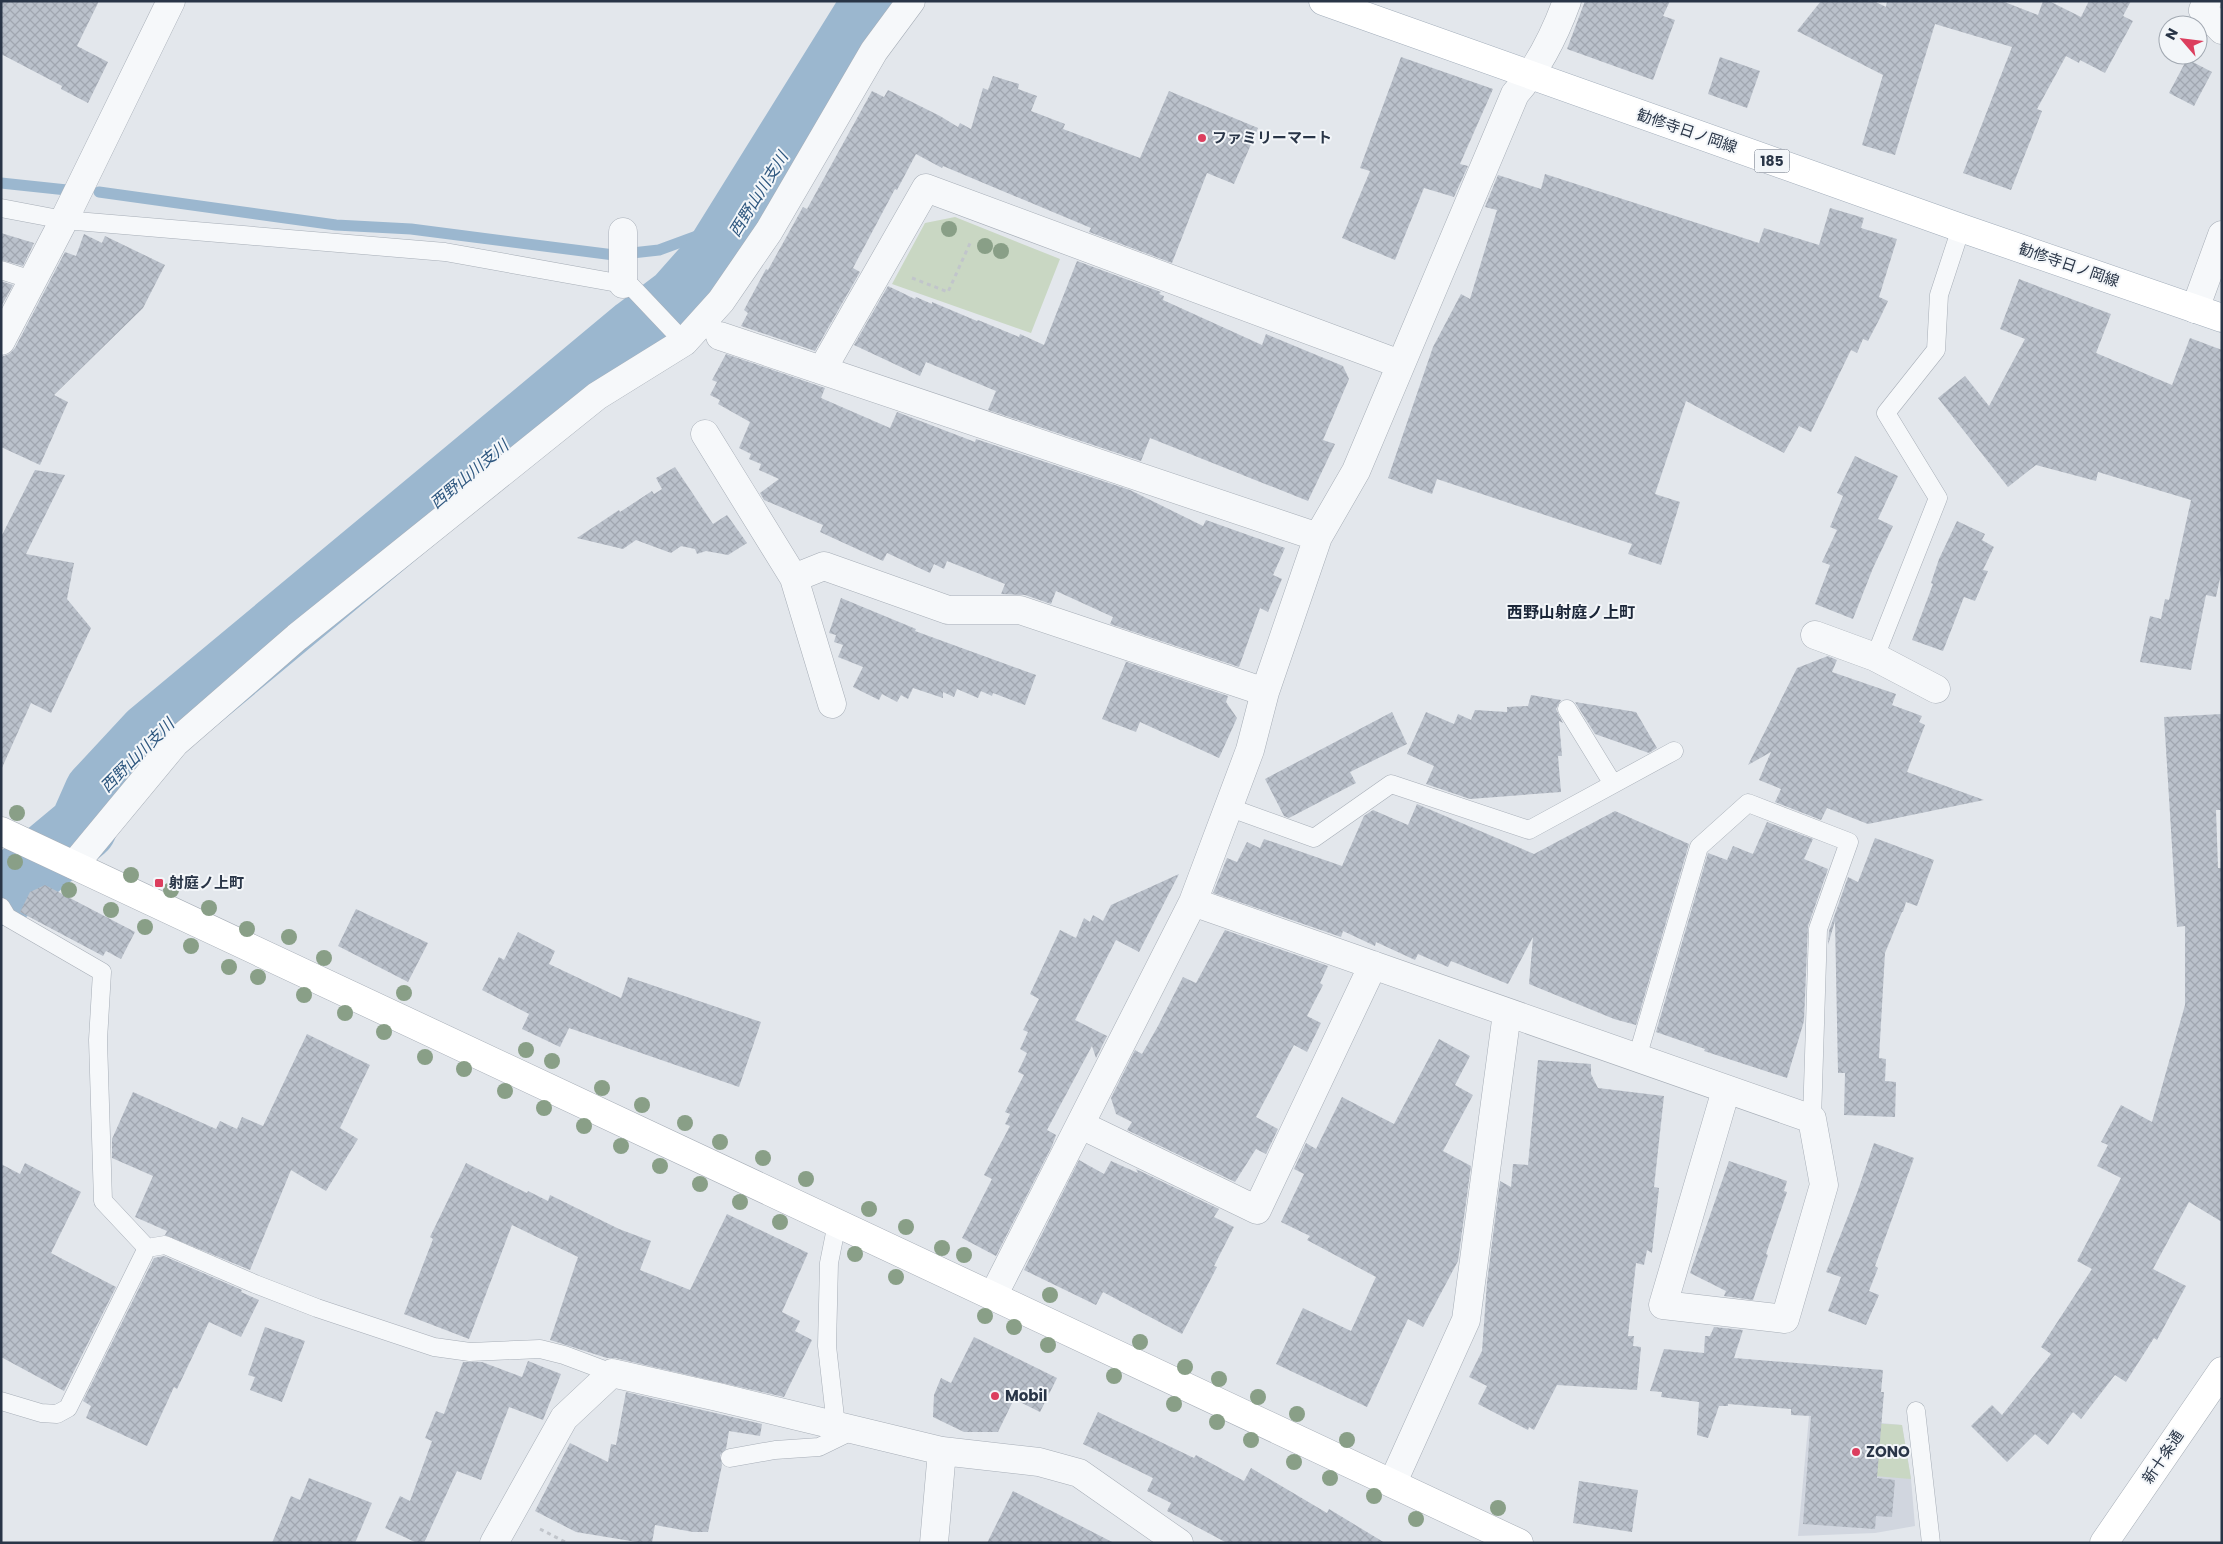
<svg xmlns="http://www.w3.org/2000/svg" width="2223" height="1544" font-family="Poppins,'Noto Sans JP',sans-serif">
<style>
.built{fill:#d1d6df}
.park{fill:#c9d7c3}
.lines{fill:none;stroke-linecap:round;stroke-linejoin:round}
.stream{stroke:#9bb7cf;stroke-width:11}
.river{stroke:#9bb7cf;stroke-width:68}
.building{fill:url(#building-cross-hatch)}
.lane-casing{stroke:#a7aeb7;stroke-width:19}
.street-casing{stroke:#a7aeb7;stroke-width:29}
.secondary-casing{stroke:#a7aeb7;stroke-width:29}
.primary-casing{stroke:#a1acb9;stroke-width:29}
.path{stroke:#c1c5cb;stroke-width:3;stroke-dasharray:4 4;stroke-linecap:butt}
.lane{stroke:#f6f8fa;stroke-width:18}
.street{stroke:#f6f8fa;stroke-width:28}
.secondary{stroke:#fff;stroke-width:28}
.primary{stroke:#fff;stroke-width:28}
.tree{fill:#899f87}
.poi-dot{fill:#dc3e5e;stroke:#f3f6f9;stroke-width:2}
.labels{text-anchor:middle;stroke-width:4;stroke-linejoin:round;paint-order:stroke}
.shield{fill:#f3f6f9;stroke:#666f7c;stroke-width:1}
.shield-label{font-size:14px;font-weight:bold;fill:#293547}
.street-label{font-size:15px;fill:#293547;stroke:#f3f6f9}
.poi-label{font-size:15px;font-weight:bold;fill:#293547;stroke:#f3f6f9;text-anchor:start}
.water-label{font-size:16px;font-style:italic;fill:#2e577f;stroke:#f3f6f9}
.neighbourhood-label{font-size:16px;font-weight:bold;fill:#1b2638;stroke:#f3f6f9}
</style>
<defs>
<pattern id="building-cross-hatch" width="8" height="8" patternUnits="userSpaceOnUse" patternTransform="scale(1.25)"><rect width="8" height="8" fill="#bac1cb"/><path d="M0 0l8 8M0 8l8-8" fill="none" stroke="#a0a6b0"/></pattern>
</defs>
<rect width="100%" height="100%" fill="#e3e7ec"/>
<path class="built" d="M1809,1416L1902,1425L1911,1479L1915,1526L1875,1533L1798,1536Z"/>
<path class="park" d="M955,217L1060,259L1031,333L892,284L925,223Z
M1850,1422L1902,1425L1911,1479L1849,1474Z"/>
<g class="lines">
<path class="stream" d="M1,183L67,190
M99,192L336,225L411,229L614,255L659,250L697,236L753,202"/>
<path class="river" d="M1,892L12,886L83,827L98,793L151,736L638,331L679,300L719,255L877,1"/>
</g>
<path class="building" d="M1,1H99L77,46L108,62L88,103L61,89L62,86L1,54Z
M1585,1H1670L1663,16L1675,20L1653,80L1567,49Z
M1821,1H1874L1886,7L1887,1H2002L2038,15L2043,1H2049L2081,17L2089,1H2131L2123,16L2133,21L2105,73L2080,60L2079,63L2066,56L2037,109L2042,111L2011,190L1963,173L2012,47L1935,24L1895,155L1862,145L1883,75L1797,31Z
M1401,57L1493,89L1460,164L1468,166L1454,197L1424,188L1395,260L1342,238L1370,171L1360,168Z
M1720,57L1760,71L1747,108L1708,94Z
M2187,59L2212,72L2194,106L2169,93Z
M993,76L1019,84L1018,89L1037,96L1031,111L1065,124L1063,129L1140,158L1169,91L1258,128L1234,184L1207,173L1172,263L1089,232L1091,228L943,166L942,168L916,154L897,190L895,189L853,268L860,272L815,351L741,326L748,313L744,310L766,269L768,270L803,207L807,209L872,91L884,97L888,90L940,116L958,127L960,123L971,129L983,88L988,90Z
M1545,174L1759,243L1764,228L1819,245L1830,208L1864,218L1861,228L1897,239L1879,297L1888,301L1880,318L1868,341L1863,339L1857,353L1851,350L1811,432L1799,426L1784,453L1686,401L1655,494L1680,502L1661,565L1628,554L1632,544L1437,479L1432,494L1388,478L1433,347L1461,294L1470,299L1497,210L1485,207L1498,175L1541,189Z
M1,233L34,243L23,266L1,260Z
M84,234L102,243L105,236L165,265L143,308L54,395L68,402L40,465L1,447V357L9,354L15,348L65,252L76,256Z
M1077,261L1161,292L1159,294L1164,296L1163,300L1262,345L1266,334L1343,366L1349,379L1323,440L1335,444L1308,501L1150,438L1141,461L988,410L996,391L926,362L920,376L854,345L888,286L915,299L916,297L932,304V302L977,321L978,320L1019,337L1020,334L1044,345Z
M2019,279L2111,314L2096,353L2172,385L2190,338L2222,350V569L2216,597L2206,595L2191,670L2140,662L2150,616L2161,619L2165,599L2169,600L2191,500L2098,472L2096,481L2036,465L2008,487L1938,398L1965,376L1989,406L2025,339L2000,329Z
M1,281L13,285L1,307Z
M726,354L825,388L821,398L890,428L897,412L975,442L976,439L1130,490L1203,526L1206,520L1285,548L1273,575L1282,579L1268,612L1260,608L1239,667L1110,624L1113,617L1056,591L1051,604L1025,595L1001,594L1005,584L947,561L944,569L934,564L930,573L887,553L883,561L820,532L823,525L764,500L760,493L779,479L759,470L761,464L749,459L751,454L739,448L750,422L718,404L720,400L710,395L717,382L712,380Z
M1855,456L1898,476L1878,519L1893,526L1873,568L1853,619L1815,604L1830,565L1822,562L1837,530L1830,527L1843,496L1837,493Z
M675,467L713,524L727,515L747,543L728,555L706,551L697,554L695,549L681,546L690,540L671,553L636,540L623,549L577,538L619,510L620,512L652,491L654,494L662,489L656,478Z
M35,470L65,475L26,554L74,563L67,599L91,628L51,713L31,703L1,770V537Z
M1957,521L1985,534L1982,540L1994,547L1983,570L1988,571L1975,601L1964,597L1943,651L1912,640L1933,584L1931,583L1939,559Z
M841,598L916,629L915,631L1036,675L1025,705L993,693L992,696L981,691L978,698L957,689L954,697L943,692V698L913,688L908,699L901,695L897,702L882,694L879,700L853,687L863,667L838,657L843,645L834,642L836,635L829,633Z
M1828,656L1837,660L1832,672L1896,694L1892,705L1922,716L1919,722L1925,725L1907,772L1984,800L1868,824L1827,808L1821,820L1775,802L1781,789L1759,780L1771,752L1748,765L1797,668Z
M1124,661L1228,696L1226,702L1237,718L1219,758L1140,722L1136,732L1102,719L1126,662Z
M1531,695L1561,700L1556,709L1563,723L1559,721L1562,756H1558L1561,792L1470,799L1426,784L1434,766L1407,754L1426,712L1454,724L1458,714L1471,720L1475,710L1507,712V707L1528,706Z
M1575,702L1636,712L1657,748L1649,753L1595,734Z
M1392,712L1407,744L1350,772L1356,783L1289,818L1284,816L1265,779Z
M2222,714V810H2216L2218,868H2222V1222L2189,1202L2153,1269L2186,1286L2157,1340L2154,1338L2126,1382L2115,1375L2081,1419L2073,1412L2048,1445L2035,1434L2007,1462L1971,1426L1992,1405L2002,1415L2051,1354L2041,1347L2092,1269L2077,1261L2121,1178L2097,1166L2108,1145L2101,1142L2121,1105L2152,1122L2185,1005V926L2177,927L2164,717Z
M1417,804L1534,854L1615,811L1689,844L1636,1025L1614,1019L1529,984L1533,937L1508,984L1451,961L1448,967L1418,954L1415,960L1376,942L1375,946L1343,931L1341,937L1213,893L1227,858L1237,862L1247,842L1260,848L1264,839L1342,866L1364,816L1373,810L1408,825Z
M1767,822L1813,839L1804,859L1828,869L1808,926L1804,1021L1787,1078L1704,1051L1705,1049L1656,1032L1708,853L1727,860L1733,846L1753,854Z
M1875,838L1934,860L1917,906L1906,902L1903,912H1902L1885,953L1879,1058L1886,1059L1885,1081L1896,1082L1895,1117L1844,1115L1845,1073H1838L1835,921L1828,945L1829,931L1848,877L1858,882Z
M1179,874L1139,952L1116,940L1075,1020L1107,1036L1096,1058L1092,1046L1047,1130L1056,1135L1052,1146L996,1256L962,1238L992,1179L984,1175L1010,1126L1005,1124L1010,1114L1005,1112L1024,1075L1018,1072L1027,1053L1020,1049L1028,1032L1023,1030L1039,999L1030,994L1060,930L1076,938L1084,918L1090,922L1093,915L1103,921L1111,905Z
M45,885L135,932L121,959L106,951L103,956L20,912L30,892Z
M356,909L428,943L408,982L338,946Z
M1225,930L1328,966L1320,983L1323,985L1307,1016L1321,1023L1307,1052L1294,1045L1256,1117L1278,1129L1266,1154L1256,1149L1235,1182L1127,1130L1132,1122L1116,1114L1111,1098L1135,1050L1142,1054L1158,1026L1183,977L1196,983Z
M518,932L555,951L549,964L621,998L628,977L761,1022L739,1087L569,1028L560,1047L522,1029L529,1014L482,990L499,957L504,960Z
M307,1034L370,1065L340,1128L358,1139L326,1191L291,1170L250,1270L165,1235L167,1231L135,1217L153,1176L112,1158V1139L133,1092L216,1129L220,1121L237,1129L242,1117L263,1126Z
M1439,1039L1470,1056L1455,1085L1473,1095L1443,1151L1471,1166L1458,1261L1423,1327L1408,1319L1367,1407L1276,1364L1303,1308L1351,1331L1376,1277L1307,1240L1310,1236L1281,1222L1304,1174L1294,1169L1306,1143L1316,1149L1342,1097L1394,1124Z
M1538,1060L1591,1064V1074L1598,1088L1664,1096L1654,1187L1659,1188L1652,1253L1647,1250L1644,1265L1636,1263L1628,1336H1634L1633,1346L1641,1347L1637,1390L1557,1385L1534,1430L1529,1427L1528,1430L1478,1404L1487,1386L1469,1377L1482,1351L1487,1282L1500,1181L1511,1187L1513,1164L1528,1165Z
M1874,1143L1914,1158L1875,1266L1878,1268L1869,1291L1879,1295L1866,1325L1828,1311L1841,1277L1826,1272L1857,1193Z
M1079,1160L1104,1174L1111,1161L1138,1173L1136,1169L1219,1209L1214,1217L1234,1227L1214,1266L1217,1267L1182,1334L1103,1292L1096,1305L1024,1270Z
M1729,1161L1787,1181L1784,1191L1787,1192L1766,1254L1768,1255L1753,1300L1724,1296L1726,1291L1690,1273Z
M25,1163L81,1192L51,1253L116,1287L64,1391L1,1357V1164L20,1174Z
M466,1163L527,1193L528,1191L548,1201L550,1195L619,1229L651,1241L640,1270L690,1290L727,1214L808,1253L782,1312L800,1321L795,1331L812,1340L784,1397L615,1358H607L550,1340L578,1257L512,1225L469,1339L404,1314L433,1239L430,1237Z
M164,1256L242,1290L241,1292L259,1300L241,1337L209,1322L177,1389L174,1387L147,1446L86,1418L91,1406L83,1401L154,1258Z
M265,1327L305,1341L282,1402L250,1390L255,1377L248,1375Z
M1714,1327L1743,1330L1734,1358L1883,1370L1881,1392H1884L1877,1478L1895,1480L1892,1517L1876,1516L1875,1529L1803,1524L1811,1416L1791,1415V1409L1728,1404V1406H1719L1708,1438L1697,1435L1699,1402L1661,1397L1662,1392L1650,1391L1664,1349L1704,1353L1705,1336H1710Z
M974,1337L1057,1378L1040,1412L1014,1399L998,1432H964L933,1417L934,1395L941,1378L951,1383Z
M528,1361L561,1374L543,1420L509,1407L481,1480L457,1471L424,1543H417L385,1528L400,1496L410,1501L432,1441L425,1438L436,1411L444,1414L463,1362H482L522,1377Z
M626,1392L762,1424L760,1436L729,1431L726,1449L720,1455L722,1465L708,1532H693L655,1525L652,1543H643L576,1532L535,1511L570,1443L608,1462L611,1444L616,1445Z
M1098,1412L1194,1458L1196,1455L1244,1481L1251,1468L1327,1513L1329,1509L1385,1543H1227L1167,1511L1171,1503L1147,1491L1153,1478L1083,1444Z
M309,1478L372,1503L355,1543H272L291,1496L300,1500Z
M1579,1481L1638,1490L1632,1532L1573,1523Z
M1013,1491L1114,1543H987Z"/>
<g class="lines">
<g class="lane-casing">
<path id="lane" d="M1,208L64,220L445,252L623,284L631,286L684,342
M1,270L32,280
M1875,657L1938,498L1886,413L1936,350L1939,295L1961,228
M1567,709L1613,784
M1228,807L1314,838L1391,784L1529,830L1674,751
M1,907L7,917L102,972L98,1040L103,1201L147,1248L165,1245L255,1284L317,1308L434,1347L470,1352L540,1349L564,1355L612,1373
M1637,1058L1699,847L1748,803L1849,842L1818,929L1812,1119
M1,1401L41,1413L57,1414L68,1408L147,1248
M1916,1411L1931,1543
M836,1426L827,1346L829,1263L837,1223
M730,1458L775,1450L819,1447L854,1430"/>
</g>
<g class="street-casing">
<path id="street" d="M2207,1L2203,10L2222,30
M623,232V284
M2195,309L2222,235
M720,336L1318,537
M1,341L64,220L171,1
M822,370L926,188L1400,364
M705,434L794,578
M1815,635L1875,657L1936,689
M832,704L794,578L824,566L948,610H1020L1265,692
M74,865L175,743L297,637L597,396L684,342L721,301L769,231L874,51L911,1
M1193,902L1812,1119L1824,1185L1785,1319L1663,1305L1726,1090
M1081,1125L1257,1210L1373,965
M993,1296L1193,902L1250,750L1265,692L1318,537L1356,471L1515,94C1538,68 1555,34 1567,1
M1393,1482L1466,1320L1507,1013
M494,1543L564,1418L612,1373L718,1397L942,1451L1039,1462L1079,1473L1179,1543
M934,1543L942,1451"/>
</g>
<g class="secondary-casing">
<path id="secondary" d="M1,831L1519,1543
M2104,1543L2222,1371"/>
</g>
<g class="primary-casing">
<path id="primary" d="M1323,1L1961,228L2222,318"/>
</g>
<path class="path" d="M912,278L948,292L971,241
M540,1529L567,1543"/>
<use href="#lane" class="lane"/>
<use href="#street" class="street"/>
<use href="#secondary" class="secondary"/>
<use href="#primary" class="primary"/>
</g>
<g class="tree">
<circle cx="949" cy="229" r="8"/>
<circle cx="985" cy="246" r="8"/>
<circle cx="1001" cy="251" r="8"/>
<circle cx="17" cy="813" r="8"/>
<circle cx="15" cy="862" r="8"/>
<circle cx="131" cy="875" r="8"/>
<circle cx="69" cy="890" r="8"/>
<circle cx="171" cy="890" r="8"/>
<circle cx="209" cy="908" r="8"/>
<circle cx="111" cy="910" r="8"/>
<circle cx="145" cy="927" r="8"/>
<circle cx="247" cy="929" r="8"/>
<circle cx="289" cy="937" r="8"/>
<circle cx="191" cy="946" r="8"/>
<circle cx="324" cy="958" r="8"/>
<circle cx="229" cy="967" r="8"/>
<circle cx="258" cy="977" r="8"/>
<circle cx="404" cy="993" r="8"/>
<circle cx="304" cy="995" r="8"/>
<circle cx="345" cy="1013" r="8"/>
<circle cx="384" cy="1032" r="8"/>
<circle cx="526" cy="1050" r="8"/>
<circle cx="425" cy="1057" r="8"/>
<circle cx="552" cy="1061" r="8"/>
<circle cx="464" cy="1069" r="8"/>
<circle cx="602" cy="1088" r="8"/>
<circle cx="505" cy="1091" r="8"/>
<circle cx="642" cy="1105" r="8"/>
<circle cx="544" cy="1108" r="8"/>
<circle cx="685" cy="1123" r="8"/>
<circle cx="584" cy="1126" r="8"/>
<circle cx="720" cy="1142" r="8"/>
<circle cx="621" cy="1146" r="8"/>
<circle cx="763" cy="1158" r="8"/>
<circle cx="660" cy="1166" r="8"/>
<circle cx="806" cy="1179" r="8"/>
<circle cx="700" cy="1184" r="8"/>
<circle cx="740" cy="1202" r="8"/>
<circle cx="869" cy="1209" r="8"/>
<circle cx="780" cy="1222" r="8"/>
<circle cx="906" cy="1227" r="8"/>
<circle cx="942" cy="1248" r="8"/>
<circle cx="855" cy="1254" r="8"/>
<circle cx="964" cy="1255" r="8"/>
<circle cx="896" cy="1277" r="8"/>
<circle cx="1050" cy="1295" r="8"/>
<circle cx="985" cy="1316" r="8"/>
<circle cx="1014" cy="1327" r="8"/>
<circle cx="1140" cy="1342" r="8"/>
<circle cx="1048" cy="1345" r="8"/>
<circle cx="1185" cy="1367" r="8"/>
<circle cx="1114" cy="1376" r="8"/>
<circle cx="1219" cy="1379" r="8"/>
<circle cx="1258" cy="1397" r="8"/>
<circle cx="1174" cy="1404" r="8"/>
<circle cx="1297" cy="1414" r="8"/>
<circle cx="1217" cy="1422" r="8"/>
<circle cx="1251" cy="1440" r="8"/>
<circle cx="1347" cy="1440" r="8"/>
<circle cx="1294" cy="1462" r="8"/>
<circle cx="1330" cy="1478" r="8"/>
<circle cx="1374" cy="1496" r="8"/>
<circle cx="1498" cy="1508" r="8"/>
<circle cx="1416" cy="1519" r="8"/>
</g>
<g class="poi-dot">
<circle cx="1202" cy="138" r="5"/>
<rect x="154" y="878" width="10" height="10" rx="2.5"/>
<circle cx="995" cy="1396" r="5"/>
<circle cx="1856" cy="1452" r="5"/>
</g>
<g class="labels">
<rect class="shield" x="1754.5" y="149.5" width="35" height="23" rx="4"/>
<g class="shield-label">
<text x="1772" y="166">185</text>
</g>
<g class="street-label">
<text transform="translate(1687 131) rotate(19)" y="5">勧修寺日ノ岡線</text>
<text transform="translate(2069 265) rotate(19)" y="5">勧修寺日ノ岡線</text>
<text transform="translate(2163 1457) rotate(-56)" y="5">新十条通</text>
</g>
<g class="poi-label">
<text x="1212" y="143">ファミリーマート</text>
<text x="169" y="888">射庭ノ上町</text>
<text x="1005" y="1401">Mobil</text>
<text x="1866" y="1457">ZONO</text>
</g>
<g class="water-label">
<text transform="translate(758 194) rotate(-58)" y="6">西野山川支川</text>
<text transform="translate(469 474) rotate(-40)" y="6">西野山川支川</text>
<text transform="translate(137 755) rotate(-45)" y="6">西野山川支川</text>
</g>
<g class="neighbourhood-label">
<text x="1571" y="618">西野山射庭ノ上町</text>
</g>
</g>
<rect width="2223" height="1544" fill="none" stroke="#293547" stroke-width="5"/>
<g transform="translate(2183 40) rotate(298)"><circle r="24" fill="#f3f6f9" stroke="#a2a9b2"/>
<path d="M0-4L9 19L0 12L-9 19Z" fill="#dc3e5e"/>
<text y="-8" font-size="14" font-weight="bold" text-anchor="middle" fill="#293547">N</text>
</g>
</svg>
